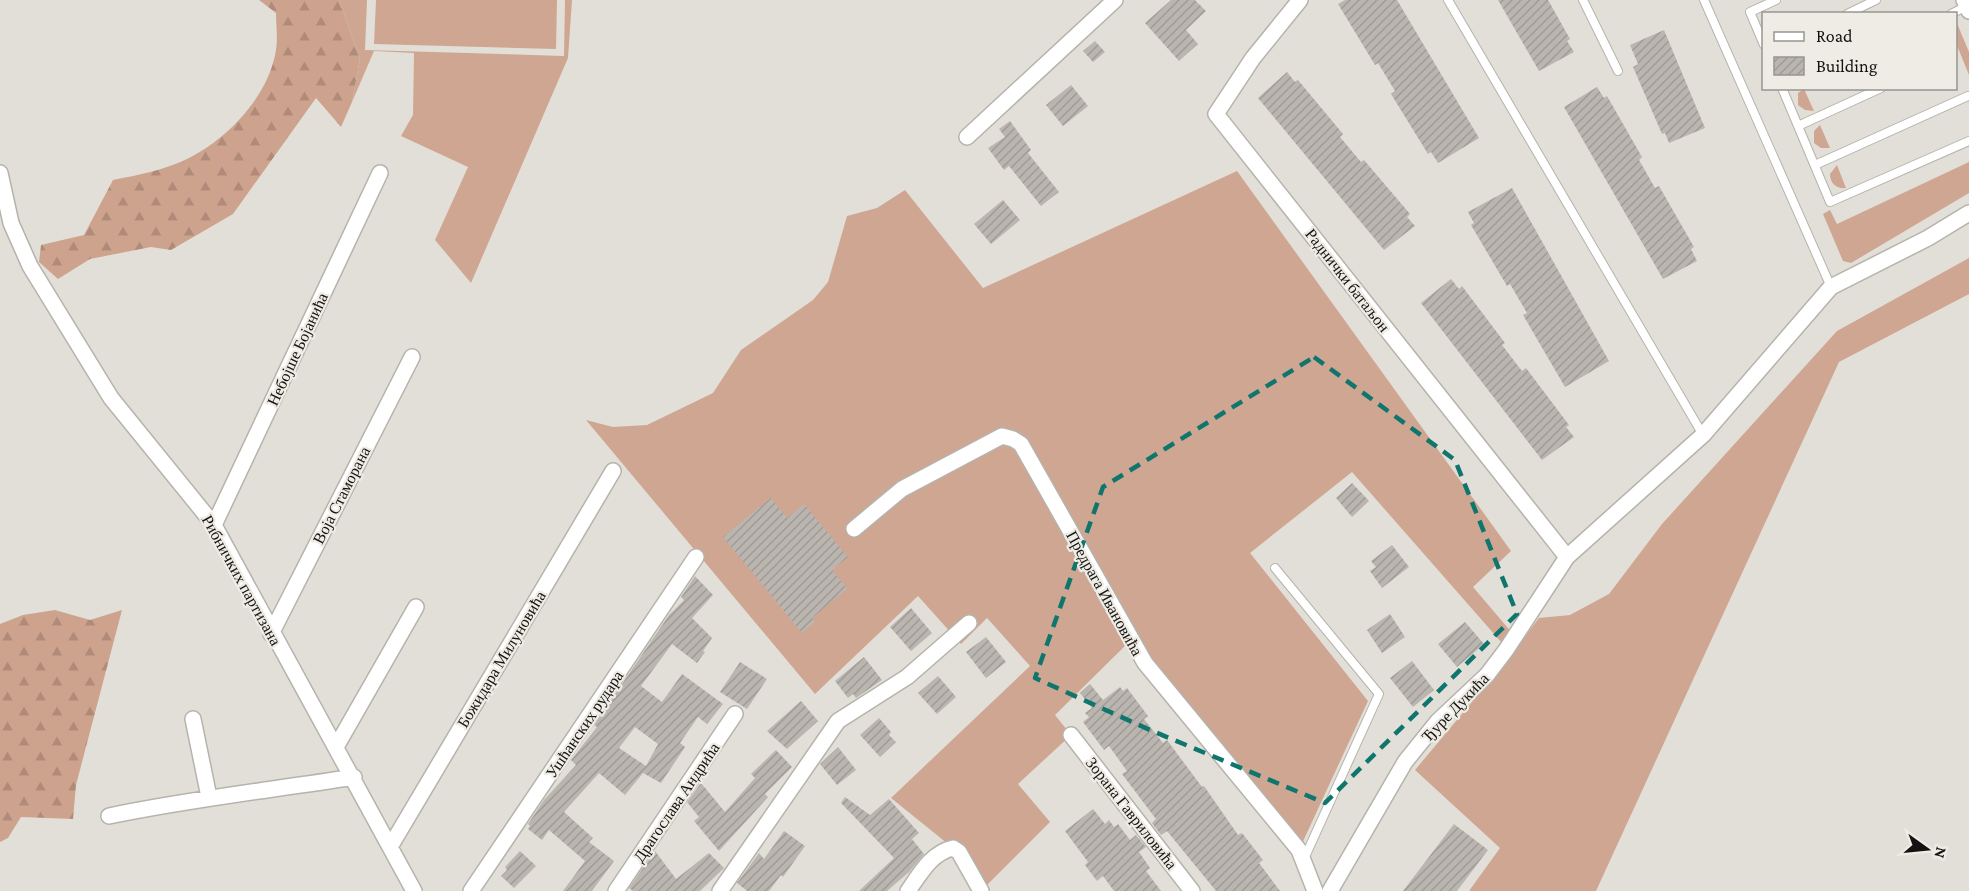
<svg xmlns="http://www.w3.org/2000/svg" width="1969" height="891" font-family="'Crimson Pro',serif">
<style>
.grass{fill:#cfa692}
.forest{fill:url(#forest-firs)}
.building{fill:url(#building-hatch);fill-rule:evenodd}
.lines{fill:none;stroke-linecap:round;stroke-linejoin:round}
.lane-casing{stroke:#b6b3ac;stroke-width:10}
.street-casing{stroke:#b6b3ac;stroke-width:18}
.lane{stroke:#fff;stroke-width:8}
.street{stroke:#fff;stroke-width:15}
.marked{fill:none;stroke:#0f766e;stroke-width:4.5;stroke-dasharray:12 8;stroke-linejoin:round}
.labels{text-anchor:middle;stroke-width:4.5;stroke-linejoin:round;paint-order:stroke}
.street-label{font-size:16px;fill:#141311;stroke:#efece5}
</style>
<defs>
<pattern id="forest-firs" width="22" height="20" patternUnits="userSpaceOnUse" patternTransform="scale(1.5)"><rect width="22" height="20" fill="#cea38e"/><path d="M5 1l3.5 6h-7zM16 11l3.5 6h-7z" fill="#b08b79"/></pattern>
<pattern id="building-hatch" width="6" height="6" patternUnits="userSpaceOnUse" patternTransform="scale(1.5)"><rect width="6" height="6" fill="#bab5af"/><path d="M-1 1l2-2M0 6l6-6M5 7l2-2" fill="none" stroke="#9f9b96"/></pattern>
</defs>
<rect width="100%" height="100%" fill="#e2dfd8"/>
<path class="grass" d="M339,0H367L365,50L564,56L565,0H572L568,58L471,283L435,240L468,167L401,136L413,115L414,53L374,51L352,102L360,59Z
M376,0H557L556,49L374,44Z
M1956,21L1969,52V75L1956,43Z
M1804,89L1814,111L1805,110L1798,105V93Z
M1820,125L1830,148H1821L1814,143V131Z
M1969,162V193L1851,263L1843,261L1823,214L1830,210L1837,224Z
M1837,165L1846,188C1837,189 1830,184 1830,174Z
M1237,171L1511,551L1473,587L1513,634L1502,643L1352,472L1250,553L1368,701L1299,850L1128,643L1055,715L1071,735L1018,784L1050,822L981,891L953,848L891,798L1030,666L987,618L961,644L918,596L815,694L586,420L613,427L647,425L713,393L741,350L813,300L828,282L847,216L877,208L905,190L983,288Z
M1969,258V294L1839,362L1596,891H1469L1500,848L1415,770L1503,665L1539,618L1570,615L1609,594L1662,524L1837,331Z"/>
<path class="forest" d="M259,0H339L360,59L352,102L341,127L316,98L233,214L171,250L151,247L90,259L58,279L39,262L41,245L84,235L113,180C138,175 165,170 189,158C229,138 269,95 276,50C278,38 276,25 276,13Z
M55,610L90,620L122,610L76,785L73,819L21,817L8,838L0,842V624L23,615Z"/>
<path class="building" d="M1171,0H1195L1206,11L1186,30L1198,44L1179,61L1145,23Z
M1345,0H1397L1479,138L1438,163L1431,152L1428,154L1391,94L1395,91L1378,63L1375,65L1338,4Z
M1498,0H1548L1570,39L1567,41L1574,52L1539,71Z
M1664,30L1705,128L1669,143L1665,133L1662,134L1633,67L1638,64L1630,45Z
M1095,41L1105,52L1093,62L1083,51Z
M1287,72L1295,82L1298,80L1343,134L1340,137L1361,162L1364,160L1410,214L1407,217L1415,226L1384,250L1258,98Z
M1071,85L1088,106L1063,126L1046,105Z
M1597,87L1604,98L1607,96L1642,157L1639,160L1655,188L1659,186L1694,247L1691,249L1697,261L1663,279L1564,107Z
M1010,121L1031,150L1028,153L1059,192L1041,206L1009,166L1004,170L988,148L1005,137L999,129Z
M1512,188L1609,361L1565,387L1523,315L1527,313L1510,284L1507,286L1471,225L1474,223L1468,212Z
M1003,200L1020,220L991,244L974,224Z
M1451,279L1459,289L1462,286L1505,343L1502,345L1522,371L1526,368L1569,425L1566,427L1574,437L1542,460L1421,303Z
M1352,483L1369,501L1352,517L1336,498Z
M771,498L787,518L804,504L848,557L832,570L847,589L812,618L815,622L802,633L723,537Z
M1392,545L1409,567L1382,588L1370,571L1376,567L1371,561Z
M695,576L713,595L692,618L712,638L703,651L705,652L697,663L672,644L641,686L662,702L682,674L723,704L707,724L698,717L680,743L685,747L661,783L643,773L625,795L599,773L564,812L593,838L589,842L614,861L592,891H563L585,861L549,830L542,840L528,829L530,826L528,824L544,800L576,765L571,760L597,727L594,725L669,615L684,600L681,597ZM635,727L658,744L646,766L619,748Z
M911,608L932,633L911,651L890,627Z
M1390,614L1405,637L1382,653L1367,630Z
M1465,622L1484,644L1457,667L1438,644Z
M986,637L1006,662L986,678L966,652Z
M864,657L882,680L856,698L853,694L848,698L835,681Z
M1412,661L1434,690L1413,707L1390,678Z
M740,662L767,679L747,709L720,692Z
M938,676L956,697L937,714L918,693Z
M1090,684L1103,700L1120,687L1123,691L1127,688L1148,716L1144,719L1163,743L1167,740L1202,787L1204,786L1238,835L1242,833L1263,860L1259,863L1280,891H1216L1167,831L1161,835L1152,823L1156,819L1122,774L1127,771L1109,746L1104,750L1083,722L1089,717L1085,713L1092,708L1080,693Z
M801,701L818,721L787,749L767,731Z
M879,718L891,732L889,735L896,742L880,757L860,735Z
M838,747L856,770L837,785L820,764Z
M776,750L792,767L765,794L768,797L719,851L694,821L699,817L687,802L701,783L725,812L755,778L751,774Z
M845,797L870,815L889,799L919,833L912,839L924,854L909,872L887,891H859L894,858L841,803Z
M1093,809L1105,824L1109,820L1114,827L1118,824L1130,840L1136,835L1146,847L1139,852L1150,868L1146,871L1161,891H1114L1103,876L1097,881L1085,865L1088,862L1065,831Z
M1454,824L1488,850L1457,891H1403Z
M784,831L805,846L783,877L781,875L769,891H747L737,883L759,853L764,859Z
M520,851L536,866L514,888L501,876L507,870L505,867Z
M655,851L676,879L709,853L724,868L700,891H633L629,888Z"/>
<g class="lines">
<g class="lane-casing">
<path id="lane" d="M1448,0L1703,435
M1583,0L1618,71
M1704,0L1831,287
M1847,14L1876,0
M1951,14L1967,6
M1764,45L1750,12L1776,0
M1782,88L1830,202L1969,141
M1798,126L1881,88
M1815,165L1968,96
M1275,568L1379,694L1304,859"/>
</g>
<g class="street-casing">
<path id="street" d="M1300,0L1253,58L1216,114L1567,557
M1964,0L1969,11
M967,137L1115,0
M0,173L11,223L30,266L111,398L214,525L414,891
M214,525L380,173
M854,529L902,489L1002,436L1013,439L1021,444L1145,663L1299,850L1315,891
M271,634L412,357
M193,719L209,797
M1071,735L1192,891
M336,747L416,607
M109,816C190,799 272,790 354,777
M390,847L613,471
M471,891L696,557
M616,891L735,714
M720,891L838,721L907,677L969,623
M908,891C920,874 931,853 953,848L959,852L981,891
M1330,891L1405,762L1438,721L1487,675L1506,650L1567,557L1703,435L1831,287L1928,238L1969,213"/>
</g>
<use href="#lane" class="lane"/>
<use href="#street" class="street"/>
</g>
<path class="marked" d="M1314,357L1455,460L1517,614L1325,803L1150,730L1035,678L1103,487Z"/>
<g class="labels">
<g class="street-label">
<text transform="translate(1348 280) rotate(52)" y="6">Раднички батаљон</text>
<text transform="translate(297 349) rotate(-65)" y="6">Небојше Бојанића</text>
<text transform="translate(341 495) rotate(-63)" y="6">Воја Стаморана</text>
<text transform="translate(242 580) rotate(61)" y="6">Рибничких партизана</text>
<text transform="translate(1105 593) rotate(61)" y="6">Предрага Ивановића</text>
<text transform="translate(501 659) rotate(-59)" y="6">Божидара Милуновића</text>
<text transform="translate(1455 707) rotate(-46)" y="6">Ђуре Дукића</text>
<text transform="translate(584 724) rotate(-56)" y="6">Ушћанских рудара</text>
<text transform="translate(676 802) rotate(-56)" y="6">Драгослава Андрића</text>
<text transform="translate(1132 813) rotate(52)" y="6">Зорана Гавриловића</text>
</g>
</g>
<rect x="1762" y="12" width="195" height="78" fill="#efece5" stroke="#979590" stroke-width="1.5"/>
<rect x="1774" y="32" width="30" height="9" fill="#ffffff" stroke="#979590" stroke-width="1.5"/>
<text x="1816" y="42" font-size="18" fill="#141311">Road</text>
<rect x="1774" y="57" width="30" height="18" fill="url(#building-hatch)" stroke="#979590" stroke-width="1.5"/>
<text x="1816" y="72" font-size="18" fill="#141311">Building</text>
<g transform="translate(1927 849) rotate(105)" stroke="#efece5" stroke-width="4.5" paint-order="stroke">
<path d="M0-4.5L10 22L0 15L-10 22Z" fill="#141311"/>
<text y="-9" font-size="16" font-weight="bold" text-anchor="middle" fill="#141311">N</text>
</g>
</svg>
